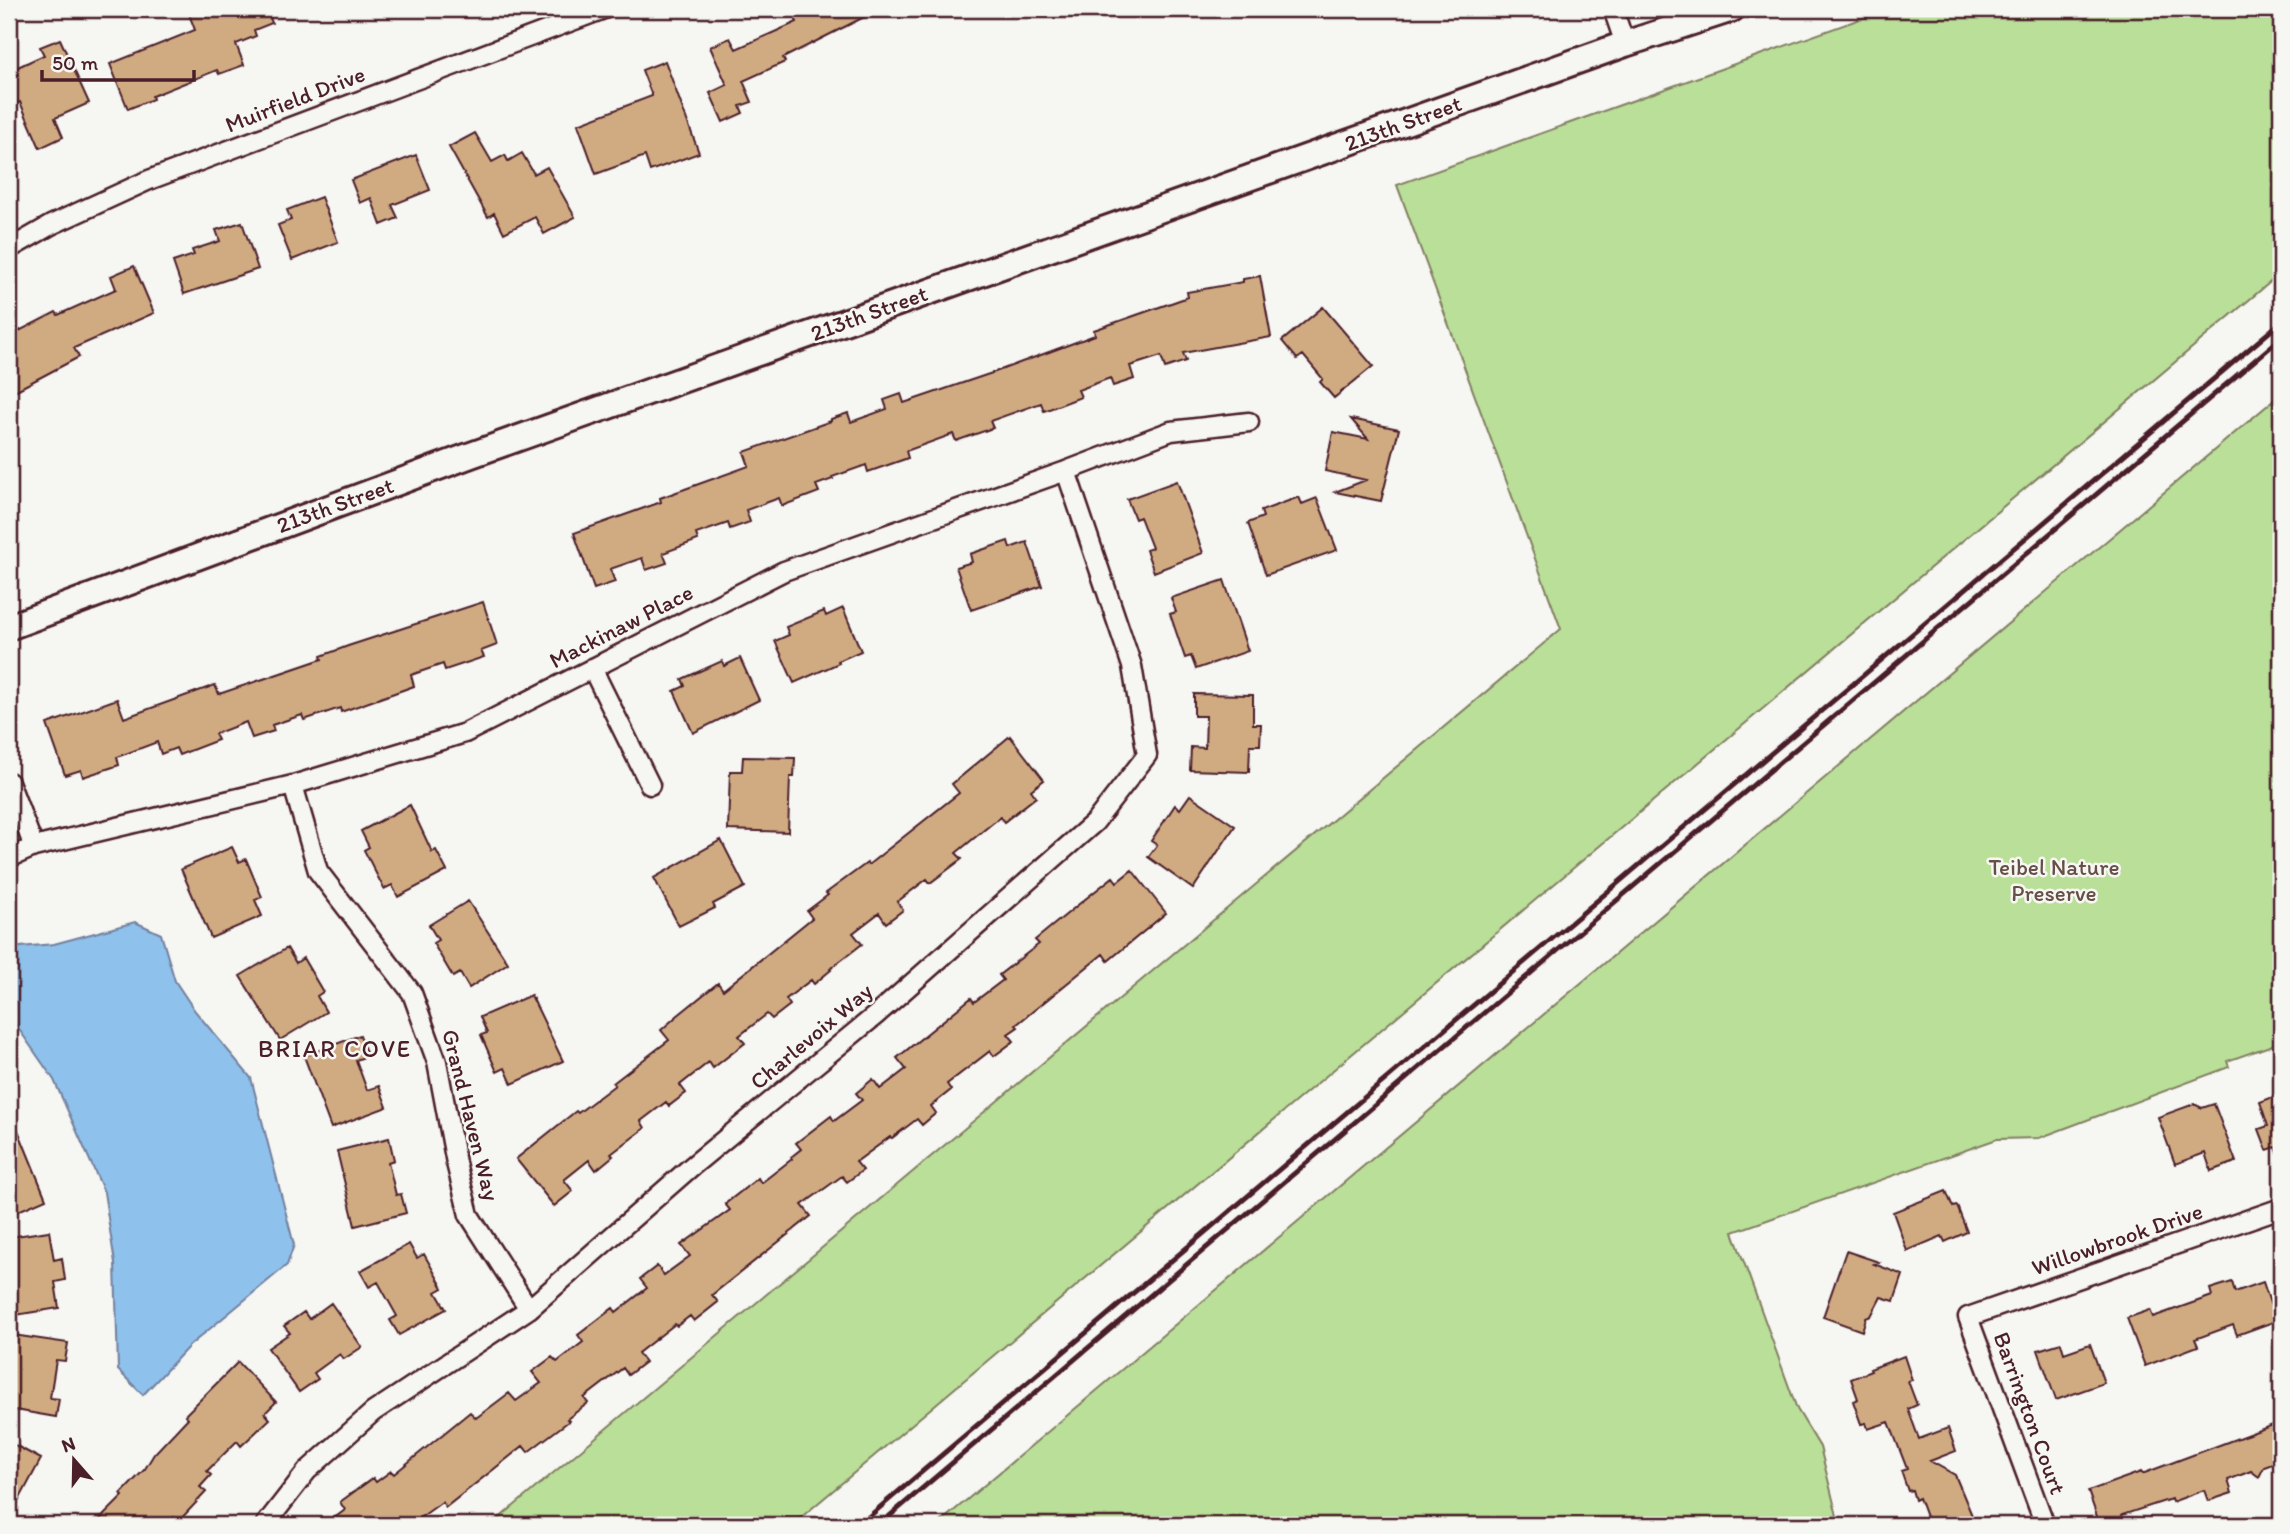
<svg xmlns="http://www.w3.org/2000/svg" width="2290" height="1534" font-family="Itim,sans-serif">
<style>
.green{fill:#badf99;stroke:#827f62;stroke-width:2}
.water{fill:#8ec1eb;stroke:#73809e;stroke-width:2}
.building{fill:#d0ab82;stroke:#4a1f2b;stroke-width:2}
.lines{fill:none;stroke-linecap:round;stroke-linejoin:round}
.street-casing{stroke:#4a1f2b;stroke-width:23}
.secondary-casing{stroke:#4a1f2b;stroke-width:30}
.street{stroke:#f6f6f2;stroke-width:18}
.secondary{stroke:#f6f6f2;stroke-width:24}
.rail{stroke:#4a1f2b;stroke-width:5}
.labels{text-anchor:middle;stroke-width:5;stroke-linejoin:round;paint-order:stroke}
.street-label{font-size:23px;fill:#4a1f2b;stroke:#f6f6f2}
.park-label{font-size:23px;fill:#664f46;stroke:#f6f6f2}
.neighbourhood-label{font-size:24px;letter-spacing:2px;fill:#4a1f2b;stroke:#f6f6f2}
</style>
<rect width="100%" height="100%" fill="#f6f6f2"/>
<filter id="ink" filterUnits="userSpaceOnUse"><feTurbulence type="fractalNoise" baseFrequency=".0143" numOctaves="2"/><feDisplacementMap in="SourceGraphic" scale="14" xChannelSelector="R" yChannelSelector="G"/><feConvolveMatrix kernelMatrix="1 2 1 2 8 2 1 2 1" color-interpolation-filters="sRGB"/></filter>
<g filter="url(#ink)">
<path class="green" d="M1888,9H2281V273L792,1525H491L1561,629L1397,185Z
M2281,394V1042L2227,1061L2229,1067L2039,1138L1997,1139L1733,1232L1797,1409L1820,1447L1837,1516L1796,1525H937Z"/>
<path class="water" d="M135,922L161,934L175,981L195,1011L251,1078L294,1245L287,1265L189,1346L143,1395L118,1370L115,1263L104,1192L54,1080L9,1015V948L54,944Z"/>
<path class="building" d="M187,9H267L272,23L254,30L256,36L236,44L244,65L219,74L217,70L152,96L153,99L128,109L110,64L195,30Z
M790,9H880L783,58L785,62L743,81L752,102L740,106L743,113L723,122L710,93L727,85L710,47L730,38L736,49L797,22Z
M60,39L89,103L55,118L63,137L40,148L20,102L14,104L9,91V71L44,55L40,47Z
M665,61L699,153L650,171L645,156L596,174L578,124L652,96L642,70Z
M475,133L492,162L505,155L508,161L522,153L534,174L547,167L575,217L544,234L535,217L504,233L494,213L488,217L449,147Z
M416,155L430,190L392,205L398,218L381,225L371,198L360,203L351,180Z
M321,197L338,242L292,260L278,225L291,220L287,210Z
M242,222L258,269L184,294L173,262L194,255L192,250L220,241L216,230Z
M134,266L154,313L74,348L79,357L9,394V336L56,312L58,315L116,289L111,276Z
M1260,276L1271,337L1183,353L1186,361L1165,368L1161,356L1130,366L1134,379L1113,386L1110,378L1078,390L1081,397L1044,411L1041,403L990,421L993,428L956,441L953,434L906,451L908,458L868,472L866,465L832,477L833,479L816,485L819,492L782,506L779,498L746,510L750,522L730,529L728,523L696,534L698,540L663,553L667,563L646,570L642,558L610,569L615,582L594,589L574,533L661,502L660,498L749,466L744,452L831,421V419L848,413L851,422L887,409L884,400L901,394L904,403L995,372L1095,335L1094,330L1188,297L1187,292L1243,282V279Z
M1323,307L1373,366L1334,398L1320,382L1323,379L1303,355L1297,359L1282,341Z
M1351,419L1399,429L1381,501L1335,492L1366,480L1325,471L1333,432L1368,439Z
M1177,481L1203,553L1154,572L1146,550L1152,548L1140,517L1135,519L1127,499Z
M1299,497L1302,504L1317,498L1337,550L1266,575L1248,523L1263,517L1261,511Z
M1008,541L1010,548L1027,542L1042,586L971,610L956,567L972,562L970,554Z
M1224,580L1248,651L1196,669L1191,656L1185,658L1170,614L1176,612L1171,598Z
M483,602L497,645L481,651L484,657L445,670L443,664L411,675L414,686L341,712L340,708L304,720L302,715L272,725L274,731L252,738L246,722L215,734L218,740L179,755L176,748L161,754L157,742L117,757L119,765L83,777L81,770L65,775L47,724L117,699L124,718L215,685L219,694L322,659L321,656L348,646Z
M843,608L861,651L838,661L839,663L794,683L775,641L789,635L786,627L824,611L826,616Z
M740,658L759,700L693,733L674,691L685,686L682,679L722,661L724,666Z
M1194,694L1253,695V724H1261L1260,745H1250L1249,772L1190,770L1191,747L1205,748L1206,716H1194Z
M1010,736L1044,780L1031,790L1036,797L1004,822L1000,817L956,853L962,859L930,883L927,879L897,902L903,910L886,923L879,913L853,933L862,944L830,969L831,970L814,984L811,980L786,999L790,1005L772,1019L767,1014L739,1036L745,1043L713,1068L709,1062L680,1085L686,1093L669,1106L666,1102L641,1121L645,1128L611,1154L613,1156L596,1170L589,1160L564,1180L573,1191L554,1206L516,1159L576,1111L578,1113L615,1085L613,1083L669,1040L661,1030L677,1016L718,983L723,990L812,918L807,911L828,895L826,893L867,863L868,865L959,793L952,784Z
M743,757L795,758L794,777H790L788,832L728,830L730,771H742Z
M1190,795L1235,826L1193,889L1148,857L1157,845L1151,841L1175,805L1180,809Z
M410,805L432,852L436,850L447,871L398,897L392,885L384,889L364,850L369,847L361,831Z
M721,840L745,887L713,904L715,908L679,926L654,878Z
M232,847L239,862L246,859L262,897L255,900L262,916L211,938L181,869Z
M1132,870L1166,913L1108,961L1103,954L1016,1025L1018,1027L1008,1034L1014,1041L994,1056L990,1051L947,1084L951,1090L931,1106L936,1113L922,1125L917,1119L892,1138L890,1137L856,1162L863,1170L847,1182L842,1176L802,1205L811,1216L712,1295L718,1302L694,1321L690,1316L677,1326L675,1324L638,1353L645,1362L628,1375L623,1368L584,1398L588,1403L567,1419L569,1421L528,1452L523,1446L446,1507L442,1502L410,1525H325L345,1510L340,1502L373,1478L376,1482L391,1471L394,1474L470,1412L476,1418L509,1393L516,1401L541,1383L532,1372L552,1357L557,1362L583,1342L578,1335L613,1308L616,1312L647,1288L640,1279L657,1266L664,1275L690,1256L681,1245L730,1210L725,1204L758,1178L761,1183L792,1159L791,1157L801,1149L796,1143L831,1116L834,1121L862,1100L856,1093L873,1079L880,1089L906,1069L897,1058L971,998L974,1002L1003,980L999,975L1039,944L1035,940L1079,904L1113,877L1117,882Z
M468,901L508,963L469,988L460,973L453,977L433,943L438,940L429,925Z
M287,948L296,963L303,958L323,992L317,996L326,1012L280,1040L240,976Z
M531,995L563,1061L512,1084L505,1068L497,1072L481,1035L487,1033L480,1017Z
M360,1035L367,1056L356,1060L367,1090L379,1086L387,1107L331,1128L304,1056Z
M2281,1094V1155L2279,1156L2276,1147L2267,1150L2259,1129L2268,1126L2260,1102Z
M2194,1104L2202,1108L2214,1104L2236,1162L2211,1171L2205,1153L2175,1164L2158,1117Z
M9,1108L46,1199L9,1215Z
M389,1138L394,1160L388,1162L396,1195L401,1194L406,1213L355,1226L337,1151Z
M1946,1191L1953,1207L1957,1206L1967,1232L1945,1242L1942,1236L1907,1251L1893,1212Z
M49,1231L54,1260L62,1258L65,1280L55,1282L59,1308L9,1316V1237Z
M409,1244L417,1258L424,1254L443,1288L436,1292L446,1309L399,1335L390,1320L397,1316L378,1282L369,1287L360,1271Z
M1846,1251L1879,1262L1874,1264L1903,1275L1894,1301L1881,1297L1871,1316L1866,1318L1862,1331L1823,1317Z
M2232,1282L2235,1292L2263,1282L2276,1321L2237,1335L2233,1325L2195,1339L2198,1346L2145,1366L2127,1318L2150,1310L2153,1317L2212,1296L2210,1289Z
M331,1303L362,1347L344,1359L340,1354L314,1373L318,1379L299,1392L268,1348L290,1333L284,1326L304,1312L309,1319Z
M13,1335L68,1343L65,1361L56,1360L50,1398L59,1399L56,1417L9,1409V1350L11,1351Z
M2061,1343L2064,1353L2090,1344L2104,1383L2056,1400L2038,1350Z
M1904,1356L1912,1380L1908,1381L1917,1405L1908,1409L1919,1439L1948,1428L1956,1451L1930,1461L1955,1475L1976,1525H1929L1919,1498L1915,1500L1912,1490L1908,1491L1901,1471L1907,1469L1889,1422L1868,1429L1866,1423L1861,1424L1853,1401L1858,1399L1851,1379L1871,1371L1870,1369Z
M238,1362L276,1402L265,1413L270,1419L241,1446L237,1441L207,1471L211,1475L200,1487L206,1492L179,1521L174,1517L166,1525H94L123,1496L121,1494L145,1469L154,1454L188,1418L185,1415Z
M2281,1422V1461L2264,1467L2259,1477L2251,1471L2228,1480L2232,1493L2208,1501L2204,1490L2172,1502L2171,1499L2122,1515L2126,1525H2100L2088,1491L2141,1472L2142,1474Z
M9,1442L41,1459L9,1519Z"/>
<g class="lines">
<g class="street-casing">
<path id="street" d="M1613,9L1625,44
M9,249L51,225L149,180L604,9
M592,668L650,785
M9,782L34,847
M293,785L318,871L412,993L437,1062L456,1163L469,1215L529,1309
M9,858L34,847L293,785L465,733L784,571L1066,471L1171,431L1249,422
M265,1525L307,1471L373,1412L529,1309L691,1167L876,1015L1095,822L1147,755L1132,666L1066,471
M2045,1525L1968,1317L2281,1208"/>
</g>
<g class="secondary-casing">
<path id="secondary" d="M9,627L471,455L1625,44L1732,9"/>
</g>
<use href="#street" class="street"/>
<use href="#secondary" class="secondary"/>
<path class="rail" d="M859,1525L2281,322
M879,1525L2281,338"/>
</g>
</g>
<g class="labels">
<g class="street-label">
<text transform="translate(295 99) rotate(-21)" y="8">Muirfield Drive</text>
<text transform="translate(1403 123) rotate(-20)" y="8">213th Street</text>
<text transform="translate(869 313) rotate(-20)" y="8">213th Street</text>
<text transform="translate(335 505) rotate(-20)" y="8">213th Street</text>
<text transform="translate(621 626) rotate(-27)" y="8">Mackinaw Place</text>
<text transform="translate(811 1036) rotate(-40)" y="8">Charlevoix Way</text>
<text transform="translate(471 1115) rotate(76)" y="8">Grand Haven Way</text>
<text transform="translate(2117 1239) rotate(-19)" y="8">Willowbrook Drive</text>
<text transform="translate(2030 1413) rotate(70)" y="8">Barrington Court</text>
</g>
<g class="park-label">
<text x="2054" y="875">Teibel Nature<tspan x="2054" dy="26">Preserve</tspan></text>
</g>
<g class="neighbourhood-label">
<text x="335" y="1057">BRIAR COVE</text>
</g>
</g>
<rect width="2290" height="1534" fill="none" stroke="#f6f6f2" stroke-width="35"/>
<rect x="18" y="18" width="2255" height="1499" fill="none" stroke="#4a1f2b" stroke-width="2.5" filter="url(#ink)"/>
<g transform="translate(74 1460) rotate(340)" stroke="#f6f6f2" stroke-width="5" paint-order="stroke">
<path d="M0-5L12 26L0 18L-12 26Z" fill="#4a1f2b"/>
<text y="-10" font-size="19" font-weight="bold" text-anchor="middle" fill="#4a1f2b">N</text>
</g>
<path d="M42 70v10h152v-10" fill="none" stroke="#4a1f2b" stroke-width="3.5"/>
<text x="52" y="70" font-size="21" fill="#4a1f2b" stroke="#f6f6f2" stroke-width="5" paint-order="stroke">50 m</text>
</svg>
